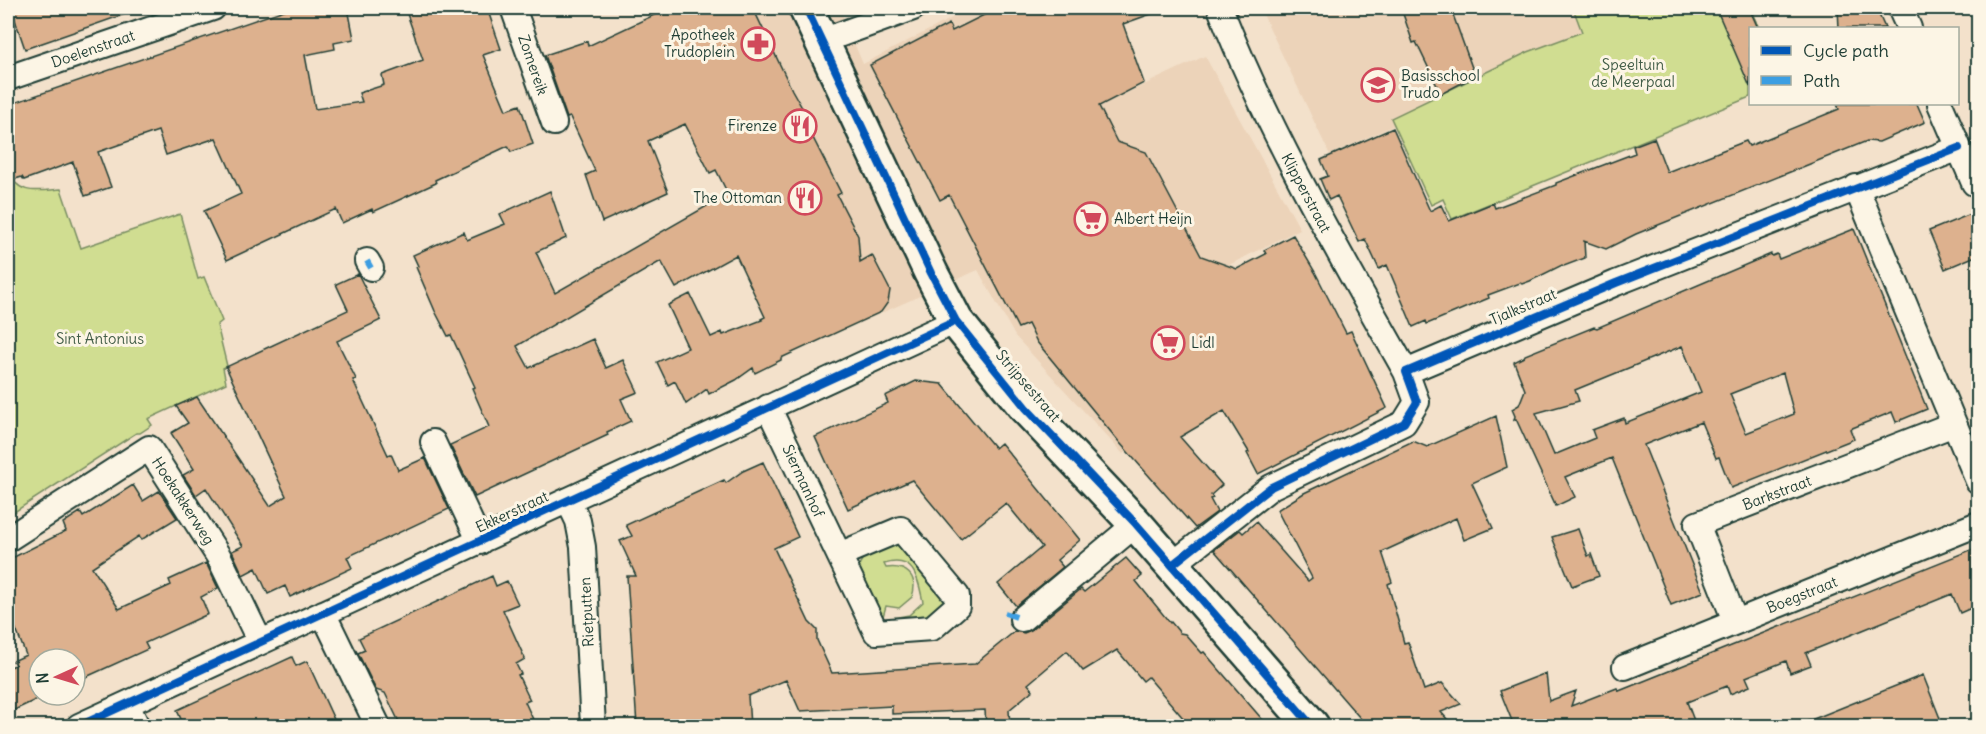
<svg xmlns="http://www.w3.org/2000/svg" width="1986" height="734" font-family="Delius,sans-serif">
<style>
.built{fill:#ecd3b9}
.green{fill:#d0dd91;stroke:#788d62;stroke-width:1.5}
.building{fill:#ddb18e;stroke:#1f3d34;stroke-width:1.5;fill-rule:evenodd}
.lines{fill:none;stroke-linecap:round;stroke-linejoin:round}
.street-casing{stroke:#1f3d34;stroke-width:28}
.secondary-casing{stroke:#1f3d34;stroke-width:38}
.street{stroke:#fcf5e5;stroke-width:24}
.secondary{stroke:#fcf5e5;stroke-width:33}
.quiet{stroke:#3c9ee2;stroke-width:6;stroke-dasharray:12 6;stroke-linecap:butt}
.cycleway-casing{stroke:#fcf5e5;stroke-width:11}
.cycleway{stroke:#0057b8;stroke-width:8}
.labels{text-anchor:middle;stroke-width:6;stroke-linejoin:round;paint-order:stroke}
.poi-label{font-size:15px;fill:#1f3d34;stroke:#fcf5e5;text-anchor:end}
.street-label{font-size:15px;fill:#1f3d34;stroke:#fcf5e5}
.park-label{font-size:15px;fill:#425d47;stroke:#fcf5e5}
</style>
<rect width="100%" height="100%" fill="#f3e1cb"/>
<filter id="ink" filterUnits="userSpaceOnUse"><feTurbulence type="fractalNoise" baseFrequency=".0167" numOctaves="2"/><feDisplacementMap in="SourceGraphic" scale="12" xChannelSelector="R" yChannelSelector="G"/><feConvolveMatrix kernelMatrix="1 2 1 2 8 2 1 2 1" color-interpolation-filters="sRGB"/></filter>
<g filter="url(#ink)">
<path class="built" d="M706,8H839L863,64L958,15L1014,8L1097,107L1205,56L1300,229L1227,266L1180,408L1123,454L1015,336L978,270L857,324Z
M1260,8H1573L1582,32L1528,52L1392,118L1395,125L1330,155Z"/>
<path class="green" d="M1573,8H1750L1759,28H1750V97L1452,219L1443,199L1431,205L1391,118L1528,52L1582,32Z
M8,170C17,196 37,191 61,189L81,248L180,214L198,279L204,277L222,321L217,325L227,366L223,368L226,383L148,419L152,425L140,433H136L8,516Z
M891,543H899L944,597V602L928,619L892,621L893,618L909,615L923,602C918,579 915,555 884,564L886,568C906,565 919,576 912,597L899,608L886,606L882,620L858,573C858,554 876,550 891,543Z"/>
<path class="building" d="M11,8H134V11L25,49Z
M290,8H348L354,39L334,43L335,49L305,55L315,109L362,102L359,93L384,85L382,75L423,60L405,8H487L501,49L483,55L506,110L520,105L533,144L511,152L508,146L435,180L436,183L373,212L372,209L342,223L336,209L227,260L204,211L241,194L216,138L166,155L158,131L98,152L111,187L85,196L73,162L24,180L22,177L12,180L8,167V105Z
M669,8H753L792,90L814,129L810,132L841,193L837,195L858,236L860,262L872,255L890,290L888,302L881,312L781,358V360L755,373L753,368L736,380L709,394L707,389L686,404L675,381L668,385L657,362L688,348L668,305L690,294L711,337L722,332L723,335L762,320L761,319L765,317L736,255L676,288L661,261L517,346L529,368L593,339L606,368L623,360L638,392L621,399L631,421L607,432L608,435L475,497L450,445L489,427L472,388L475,387L451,335L448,336L435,311L416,267L418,266L413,255L464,232L467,240L505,224L500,214L550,191L566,238L536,252L555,293L728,194L716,170L710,173L685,124L648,141L668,192L602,222L586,175L595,171L570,117L567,118L545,55L587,41L588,46Z
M998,8H1161L1162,10L1123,24L1144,83L1099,106L1117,142L1146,152L1201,256L1237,269L1266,254L1264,250L1293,235L1315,272L1346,333L1351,331L1387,408L1258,474L1247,453L1249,452L1224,411L1180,437L1222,485L1211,495L1213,498L1210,499L1217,512L1195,528L1120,443L1037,342L1028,324L1018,328L949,195L940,200L870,65L949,24L952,31Z
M1401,8H1444L1446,15L1452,12L1475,76L1441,94L1416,42L1413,43Z
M1716,8H1749L1758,28H1750V87Z
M1838,8H1876L1885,28H1839Z
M1837,104H1917L1925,122L1879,142L1867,141L1636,234L1606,249L1584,241L1585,258L1564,266L1562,265L1530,281L1522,284L1520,283L1488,295L1489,298L1427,324L1426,321L1413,327L1387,265L1379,269L1365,239L1359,242L1337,196L1329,200L1320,179L1328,176L1321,160L1393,128L1430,211L1441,205L1449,221L1493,203L1495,208L1556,185V183L1635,153L1633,146L1654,138L1667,172L1746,141L1749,146L1839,109Z
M1978,211V255L1945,269L1929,231Z
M1854,229L1927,409L1896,422L1892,412L1850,429L1854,439L1731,488L1719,457L1716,458L1701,422L1644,445L1703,592L1671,605L1612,458L1565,477L1575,497L1556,506L1516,419L1514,420L1515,416L1512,409L1519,405L1525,390L1514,362L1524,357L1525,355L1594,327L1597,328L1771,254L1772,256L1777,254L1779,259ZM1682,346L1701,392L1625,423L1624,418L1592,430L1595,438L1554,455L1536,413L1579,401L1575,390ZM1783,373L1794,414L1746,433L1730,394Z
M358,274L381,320L337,341L356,379L353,380L388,455L391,454L398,470L425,458L449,509L347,557L352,568L290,597L285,586L268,594L256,568L243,575L232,551L243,546L206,488L196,495L183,475L194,469L171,433L188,423L176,406L197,397L270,506L286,496L226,367L348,310L336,284Z
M916,381L942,384L995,448L1001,443L1080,540L1057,560L1063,567L1016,606L998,584L1042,547L1006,503L961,539L912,480L848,509L815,437L888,403L885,396Z
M1496,416L1507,467L1472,483L1493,528L1464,540L1456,518L1382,552L1392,582L1388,584L1404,643L1408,642L1424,690L1442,683L1461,704L1441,712L1453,726H1367L1214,550L1240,530L1243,533L1256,522L1308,581L1312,578L1277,510L1304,493L1413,441L1427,447Z
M763,462L798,537L774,548L809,622L817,630V640L832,673L975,664L1015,631L1024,633L1031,630L1081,589L1084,592L1126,558L1142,576L1136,581L1170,623L1171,622L1180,633L1185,634L1202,653L1204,652L1268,726H1190L1148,677L1143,681L1117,650L1083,671L1067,651L1028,684L1033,690L1009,710L1010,726H986L985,710L892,714V706L800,711L786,680L748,696L750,726H637L627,576H636L620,541L632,536L626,525L724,480L726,483L743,471Z
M133,485L143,501L159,491L177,518L141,540L139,536L92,567L119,609L171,585L169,580L206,563L218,588L201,597L208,614L145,643L148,649L75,682V659H39V695H46L8,713V668L15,665L13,661L26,655L8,609V560L66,531L63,523L80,512L83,517Z
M1578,529L1588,556L1591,554L1599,576L1572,586L1552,537Z
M1978,547V584L1972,586L1978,605L1960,613L1952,594L1806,653L1811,665L1790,673L1786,661L1746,677L1750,686L1730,694L1727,686L1687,702L1696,726H1514L1500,691L1546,673L1549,701L1576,691L1571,706L1617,688L1619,691Z
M492,576L496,586L507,581L518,604L503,610L525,659L516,664L521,674L518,675L530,700L525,702L536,726H401L385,693L376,690L358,653L365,650L359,638Z
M292,657L296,666L307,661L337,726H184L177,710Z
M1923,675L1943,726H1796Z"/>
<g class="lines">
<g class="street-casing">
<path id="street" d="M513,8L554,123
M1220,8C1270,135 1339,253 1406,372
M1900,8L1909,28
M822,41L913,8
M8,78L213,8
M1940,104L1974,183L1978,184
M1856,187L1978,481
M367,261L371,268
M768,407L876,632L932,628L957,606V596L901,529L839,555
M433,442L480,542
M568,500L578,521L583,547L593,726
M8,539L149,448L219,557L260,642
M1172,565L1271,487L1404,423L1417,402L1406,372L1616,283L1959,148
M323,613L378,726
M1022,619L1136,524
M1735,621L1697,524L1954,424
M1625,667L1978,524
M127,705L137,726
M79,726L956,321"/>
</g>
<g class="secondary-casing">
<path id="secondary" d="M806,8L931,273L956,321L1026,408L1136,524L1312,726"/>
</g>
<use href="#street" class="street"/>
<use href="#secondary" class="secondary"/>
<path class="quiet" d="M367,261L371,268
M1005,613L1022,619"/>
<g class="cycleway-casing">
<path id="cycleway" d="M806,8L931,273L956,321L1026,408L1136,524L1312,726
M1172,565L1271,487L1404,423L1417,402L1406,372L1616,283L1959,148
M79,726L956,321"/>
</g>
<use href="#cycleway" class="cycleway"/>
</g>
</g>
<defs>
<g id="pharmacy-ring" transform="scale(1.725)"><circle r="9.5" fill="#fcf5e5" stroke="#d1495b" stroke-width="1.5"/><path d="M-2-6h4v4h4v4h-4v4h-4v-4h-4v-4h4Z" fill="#d1495b"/></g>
<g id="school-ring" transform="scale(1.725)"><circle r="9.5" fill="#fcf5e5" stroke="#d1495b" stroke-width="1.5"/><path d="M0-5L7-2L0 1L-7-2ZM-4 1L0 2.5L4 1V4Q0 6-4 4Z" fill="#d1495b"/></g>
<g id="restaurant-ring" transform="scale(1.725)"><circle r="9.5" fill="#fcf5e5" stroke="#d1495b" stroke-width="1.5"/><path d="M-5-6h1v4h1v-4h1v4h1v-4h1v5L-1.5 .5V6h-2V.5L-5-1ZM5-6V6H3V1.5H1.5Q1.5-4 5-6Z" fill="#d1495b"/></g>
<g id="supermarket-ring" transform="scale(1.725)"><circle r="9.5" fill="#fcf5e5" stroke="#d1495b" stroke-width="1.5"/><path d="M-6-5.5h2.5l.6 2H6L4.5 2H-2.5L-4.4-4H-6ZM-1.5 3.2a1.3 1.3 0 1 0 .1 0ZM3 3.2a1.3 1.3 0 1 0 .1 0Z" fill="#d1495b"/></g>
</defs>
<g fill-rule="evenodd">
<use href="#pharmacy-ring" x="758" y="44"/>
<use href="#school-ring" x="1378" y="85"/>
<use href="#restaurant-ring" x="800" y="126"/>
<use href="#restaurant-ring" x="805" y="198"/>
<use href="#supermarket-ring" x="1091" y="219"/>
<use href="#supermarket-ring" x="1168" y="343"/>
</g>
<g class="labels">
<g class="poi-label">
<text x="735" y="40">Apotheek<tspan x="735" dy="17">Trudoplein</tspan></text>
<text x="1401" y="81" text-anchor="start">Basisschool<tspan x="1401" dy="17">Trudo</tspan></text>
<text x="777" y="131">Firenze</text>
<text x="782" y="203">The Ottoman</text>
<text x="1114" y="224" text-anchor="start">Albert Heijn</text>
<text x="1191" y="348" text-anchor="start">Lidl</text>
</g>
<g class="street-label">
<text transform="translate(93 49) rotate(-19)" y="5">Doelenstraat</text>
<text transform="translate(533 65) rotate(71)" y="5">Zomereik</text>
<text transform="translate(1306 193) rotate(62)" y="5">Klipperstraat</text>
<text transform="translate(1523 307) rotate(-23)" y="5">Tjalkstraat</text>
<text transform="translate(1028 386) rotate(49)" y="5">Strijpsestraat</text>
<text transform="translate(803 481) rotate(65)" y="5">Siermanhof</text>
<text transform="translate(1777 493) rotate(-21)" y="5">Barkstraat</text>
<text transform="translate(183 501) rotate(57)" y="5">Hoekakkerweg</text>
<text transform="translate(512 512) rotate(-25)" y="5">Ekkerstraat</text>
<text transform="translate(1802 595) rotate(-22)" y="5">Boegstraat</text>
<text transform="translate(587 612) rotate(-93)" y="5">Rietputten</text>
</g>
<g class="park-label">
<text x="1633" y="70">Speeltuin<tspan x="1633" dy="17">de Meerpaal</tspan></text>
<text x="100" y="344">Sint Antonius</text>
</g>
</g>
<rect width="1986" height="734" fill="none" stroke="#fcf5e5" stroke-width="30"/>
<rect x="15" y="15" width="1956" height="704" fill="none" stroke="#1f3d34" stroke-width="2" filter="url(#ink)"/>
<rect x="1749" y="27" width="210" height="78" fill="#fcf5e5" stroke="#a4ab9e" stroke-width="1.5"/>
<rect x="1761" y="46" width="30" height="9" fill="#0057b8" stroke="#a4ab9e" stroke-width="1.5"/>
<text x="1803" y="57" font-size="18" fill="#1f3d34">Cycle path</text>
<rect x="1761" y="76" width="30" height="9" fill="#3c9ee2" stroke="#a4ab9e" stroke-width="1.5"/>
<text x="1803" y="87" font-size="18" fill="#1f3d34">Path</text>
<g transform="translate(57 677) rotate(266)"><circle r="28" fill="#fcf5e5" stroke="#a4ab9e" stroke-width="1.5"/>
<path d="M0-4.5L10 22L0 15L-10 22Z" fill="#d1495b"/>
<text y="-9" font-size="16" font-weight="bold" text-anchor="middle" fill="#1f3d34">N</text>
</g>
</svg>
